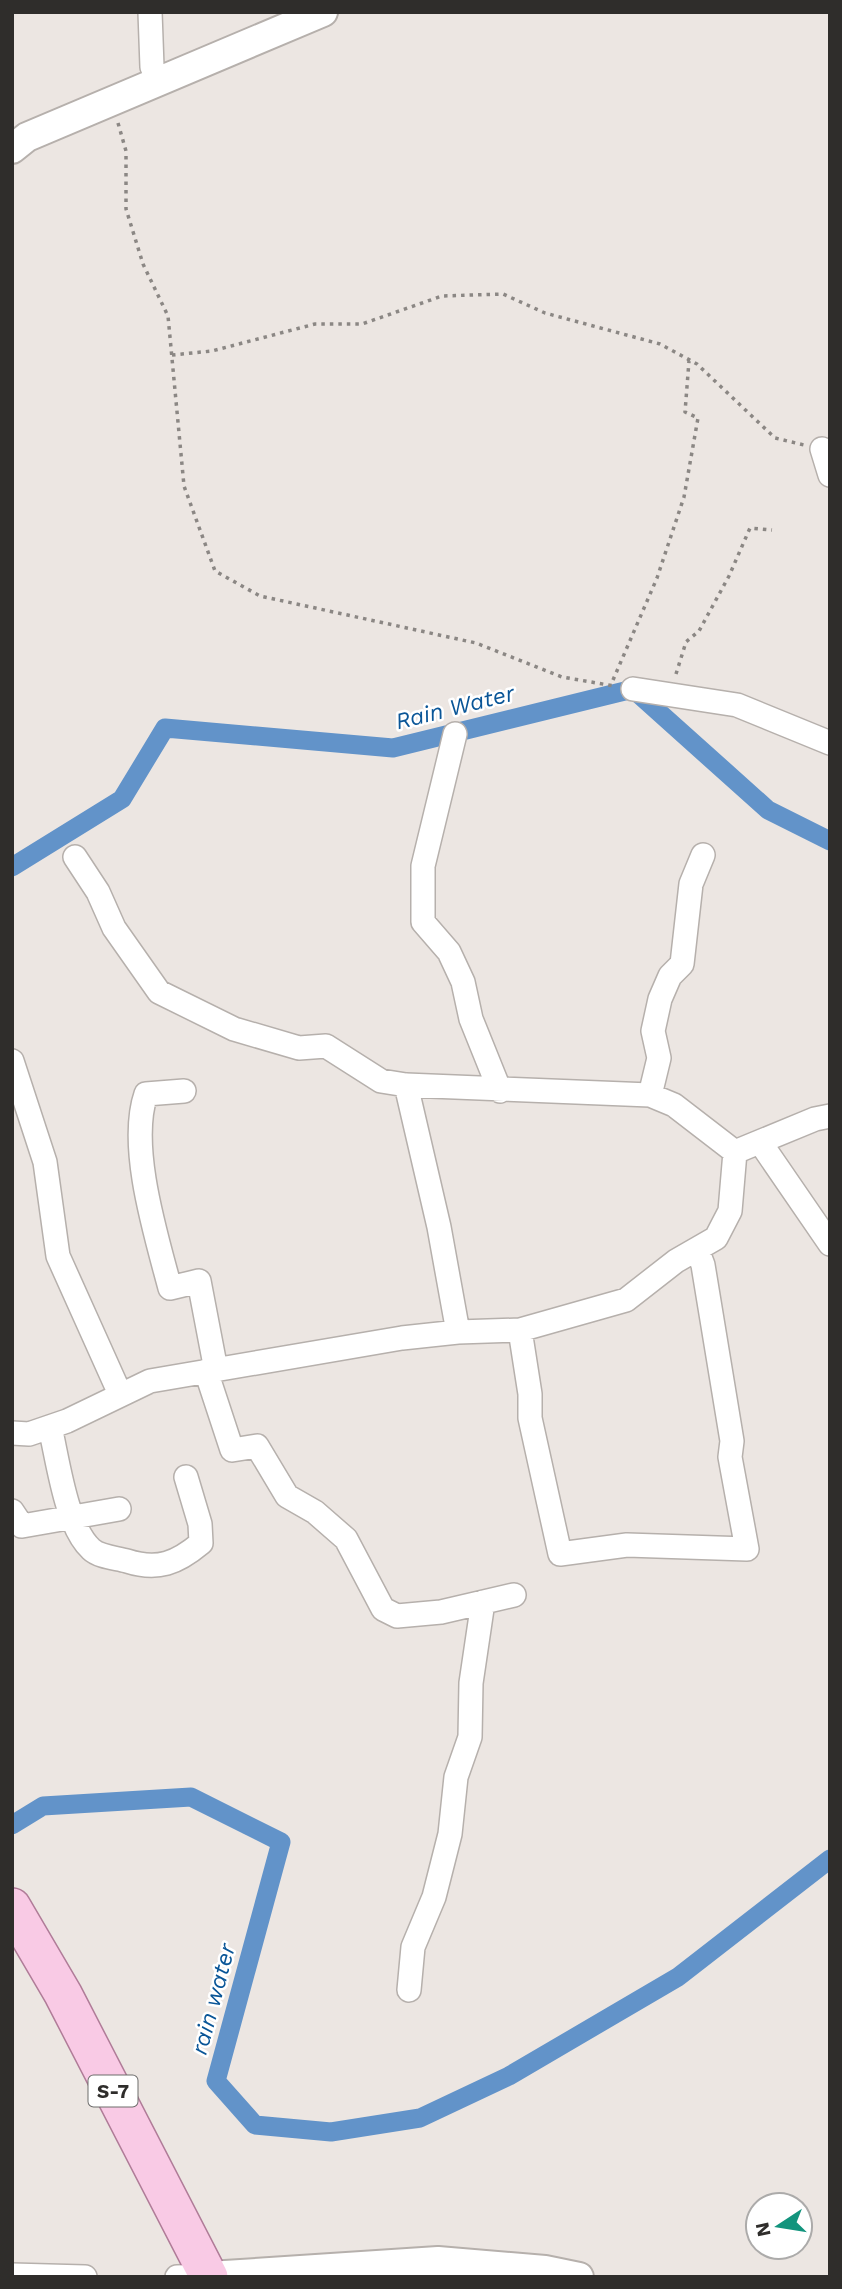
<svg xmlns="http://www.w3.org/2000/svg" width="842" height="2289" font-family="'Work Sans',sans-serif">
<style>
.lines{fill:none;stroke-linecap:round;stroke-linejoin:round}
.canal{stroke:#6293c9;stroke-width:19}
.minor-casing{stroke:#b6b0ac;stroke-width:26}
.tertiary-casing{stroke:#b6b0ac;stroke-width:32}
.primary-casing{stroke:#b07c98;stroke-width:40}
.path{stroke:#8b8784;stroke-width:3.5;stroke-dasharray:3.5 5;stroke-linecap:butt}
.minor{stroke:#fff;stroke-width:23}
.tertiary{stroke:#fff;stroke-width:28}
.primary{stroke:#f9cae5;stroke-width:37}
.labels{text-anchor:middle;stroke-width:5;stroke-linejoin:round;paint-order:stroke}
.shield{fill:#fff;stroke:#6d6c6b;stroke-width:2}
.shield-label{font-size:19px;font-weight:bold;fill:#2f2d2b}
.water-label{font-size:23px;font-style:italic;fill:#095597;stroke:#fff}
</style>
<rect width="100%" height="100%" fill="#ece6e2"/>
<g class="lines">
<path class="canal" d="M12,867L122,799L165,728L393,748L633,689L768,810L830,841
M12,1825L43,1806L191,1797L281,1842L216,2081L255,2125L331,2132L420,2118L509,2076L678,1977L830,1859"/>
<g class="minor-casing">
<path id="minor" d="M150,12L152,67L159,80
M822,449L830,475
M633,689L737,705L830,743
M455,734L423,866V922L449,952L463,982L471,1019L500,1091
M75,857L98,892L114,928L159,992L234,1029L299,1048L326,1046L381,1081L406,1085L650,1095L674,1105L735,1152
M12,1061L45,1162L58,1256L120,1394
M406,1085L439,1227L458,1332
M184,1091L146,1094C128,1146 156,1235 170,1288L199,1281L216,1370
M650,1095L659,1058L653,1031L660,999L670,976L682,964L691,884L703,855
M760,1142L830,1244
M520,1330L530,1394V1418L560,1554L627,1545L747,1549L730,1457L732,1441L703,1265L697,1249
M206,1371L232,1450L257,1446L287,1496L315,1512L346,1539L383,1609L397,1616L441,1612L514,1595
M50,1427C58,1461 66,1526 91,1549C99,1557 117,1558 127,1561C158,1571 177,1563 201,1543L200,1524L186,1477
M12,1433L29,1434L67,1421L150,1381L402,1338L458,1332L520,1330L626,1300L676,1261L716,1238L730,1211L735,1152L815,1119L830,1116
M12,1511L22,1526L119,1509
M409,1990L413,1947L434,1897L450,1834L456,1777L470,1737L471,1683L483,1602
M12,2275L85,2277
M177,2277L209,2276"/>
</g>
<g class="tertiary-casing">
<path id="tertiary" d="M12,149L27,137L323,12
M209,2276L438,2261L545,2270L579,2277"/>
</g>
<g class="primary-casing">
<path id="primary" d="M12,1907L63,1994L209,2277"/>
</g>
<path class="path" d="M118,123L126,151V209L143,264L168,316L184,486L215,571L260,596L476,643L562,677L614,686
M172,355L212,351L315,324H362L442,296L503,294L545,313L660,344L697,364L775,438L804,445
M676,674L686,642L699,631L729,576L750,528L772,530
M613,680L657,578L684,497L698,418L685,412L689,361"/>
<use href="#minor" class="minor"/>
<use href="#tertiary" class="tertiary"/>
<use href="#primary" class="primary"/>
</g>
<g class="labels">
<rect class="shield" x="88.5" y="2075.5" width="49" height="31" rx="5"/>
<g class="shield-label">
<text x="113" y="2098">S-7</text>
</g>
<g class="water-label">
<text transform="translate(455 707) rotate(-14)" y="8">Rain Water</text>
<text transform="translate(213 1999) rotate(-75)" y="8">rain water</text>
</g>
</g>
<rect width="842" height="2289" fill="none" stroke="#2f2d2b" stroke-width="28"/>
<g transform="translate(779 2226) rotate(258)"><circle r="33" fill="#ffffff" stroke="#acabaa" stroke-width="2"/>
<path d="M0-5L12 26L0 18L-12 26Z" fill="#12947d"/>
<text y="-10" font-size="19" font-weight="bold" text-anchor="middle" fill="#2f2d2b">N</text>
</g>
</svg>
